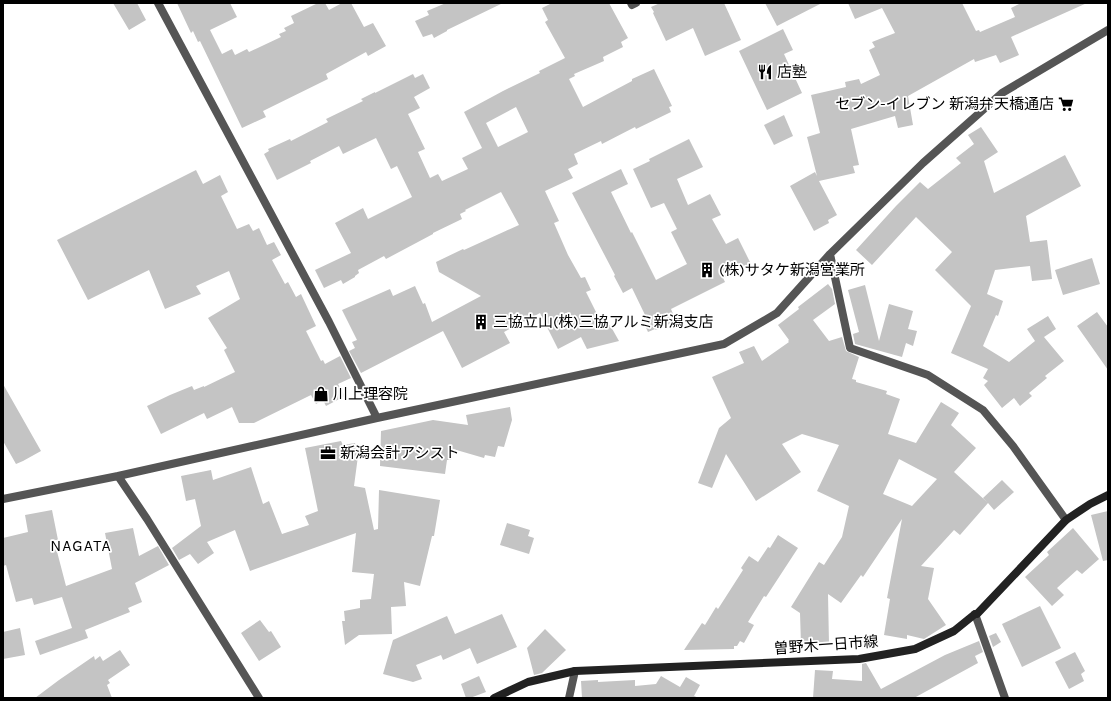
<svg xmlns="http://www.w3.org/2000/svg" width="1111" height="701" font-family="Karla,'Noto Sans JP',sans-serif">
<style>
.building{fill:#c4c4c4;fill-rule:evenodd}
.lines{fill:none;stroke-linecap:round;stroke-linejoin:round}
.street{stroke:#555;stroke-width:8}
.secondary{stroke:#222;stroke-width:8}
.labels{text-anchor:middle;stroke-width:3.5;stroke-linejoin:round;paint-order:stroke}
.poi-label{font-size:15px;fill:#000;stroke:#fff;text-anchor:start}
.street-label{font-size:15px;fill:#000;stroke:#fff}
.neighbourhood-label{font-size:16px;letter-spacing:1px;fill:#000;stroke:#fff}
</style>
<rect width="100%" height="100%" fill="#fff"/>
<path class="building" d="M113,3H137L146,20L129,30Z
M177,3H230L237,17L210,30L222,54L232,49L235,55L247,49L249,52L281,37L279,34L286,31L284,28L294,23L291,16L318,3H325L329,10L342,3H351L364,27L373,23L386,46L368,56L366,52L326,74L328,79L263,111L266,117L242,128L200,41L198,42L193,31L191,33Z
M446,3H503L447,30V31L434,38L432,34L423,37L415,21L429,15L427,11Z
M552,3H609L628,38L621,42L623,47L603,57L604,61L574,74L575,76L569,79L583,107L632,81V79L654,69L672,106L669,107L671,112L636,129L635,127L602,144L601,141L574,154L578,164L568,169L573,178L545,191L559,221L554,223L568,255L581,278L585,277L591,290L586,292L604,328L610,325L619,341L587,349L581,337L558,349L540,313L504,332L510,343L462,368L443,331L361,373L349,351L355,348L352,342L357,340L342,310L390,289L393,296L415,286L423,304L425,303L432,322L481,296L439,272L436,262L463,249L464,250L519,225L501,192L465,210L466,211L460,214L462,219L433,233V234L386,259L384,256L358,270L359,273L355,276V277L343,284L341,280L324,288L315,270L351,253L335,223L363,208L368,219L412,197L397,166L391,169L376,138L343,154L339,146L310,161L311,163L277,180L264,154L269,151L268,149L290,139L291,141L328,122L326,119L363,101L361,99L375,92V93L413,74L415,78L423,74L430,88L414,97L420,108L408,114L425,149L418,152L430,178L438,174L442,181L468,169L462,158L482,148L464,112L503,91L540,73L539,71L565,58L545,22L548,20L542,8ZM516,107L528,132L498,147L486,123Z
M660,3H724L741,40L705,56L693,28L666,41L653,13L654,12L651,7Z
M765,3H822L777,26Z
M848,3H962L976,31L979,30L980,32L1015,17L1011,8L1021,3H1087L1011,37L1019,55L1000,63L996,55L975,62L974,59L908,96L913,125L898,128L895,116L851,129L859,165L853,166L855,173L819,181L837,215L828,220L829,223L814,231L790,186L815,172L817,176L807,137L820,133L811,95L846,87L845,82L859,79L861,84L880,75L869,50L875,47L872,42L895,33L882,8L855,19Z
M783,29L793,50L784,54L802,93L767,110L739,51Z
M784,115L793,136L774,145L764,125Z
M981,127L998,152L984,161L994,193L1065,155L1081,186L1026,216L1030,242L1047,240L1052,279L1032,281L1030,266L995,270L987,294L1003,301L998,316L996,315L983,346L1009,362L1035,341L1027,329L1048,316L1056,329L1044,337L1064,361L1045,376L1047,378L1029,393L1032,396L1020,406L1014,398L1002,408L984,385L988,381L983,378L988,369L951,353L971,306L935,270L952,252L916,217L872,265L856,250L896,206L920,182L928,189L961,163L956,158L974,144L968,135Z
M689,139L703,167L677,179L688,205L710,194L721,215L712,219L726,244L738,238L751,264L723,278L725,282L671,309L676,321L656,330L655,329L648,332L642,319L646,317L632,288L623,293L614,276L615,275L572,193L621,169L628,184L611,192L631,233L632,232L656,280L687,264L671,232L677,229L664,203L651,208L633,169L650,161L649,159Z
M196,170L203,184L220,175L228,192L221,196L237,229L249,224L253,231L259,228L267,245L274,242L281,255L272,260L285,284L288,282L296,297L301,294L316,326L306,331L321,361L323,360L325,364L340,356L351,378L338,384L345,396L326,406L323,400L316,404L311,395L254,423H239L232,407L207,419L204,413L161,434L147,406L170,395L192,386L194,390L204,386V387L235,372L224,350L227,348L208,318L240,299L229,271L196,286L201,294L165,309L149,270L88,300L57,240Z
M1092,258L1100,284L1063,295L1055,270Z
M828,284L832,289L835,304L813,320L829,341L842,337L846,351L859,357L852,379L856,380V382L887,391L886,394L900,399L888,434L916,443L941,402L959,413L951,425L976,448L954,472L987,502L983,498L1002,480L1014,492L994,510L988,503L960,535L954,530L921,566L934,568L928,599L946,625L924,639L907,635V639L884,635L890,599L887,598L902,519L863,577L861,575L841,603L828,594L829,644L801,645L800,613L791,607L819,562L824,565L842,537L849,506L817,491L839,445L802,434L782,444L801,472L756,501L726,454L712,488L698,483L719,428L731,418L712,377L744,363L739,352L754,346L762,361L789,342L788,341L789,340L778,325L799,309L798,307ZM899,459L937,479L912,506L883,494Z
M865,285L879,341L889,304L913,311L908,329L917,331L913,346L906,343L902,357L855,344L853,334L859,332L848,290Z
M1097,312L1108,327V370L1077,326Z
M3,384L41,451L23,461L16,464L3,441Z
M510,407L512,420L504,447L498,446L495,457L485,455L484,458L453,449L451,460H447L445,474L380,466L381,431L433,420L468,425L466,415Z
M341,441L343,445L355,443L358,456L354,486L365,488L374,530L378,529L379,490L440,500L434,536H432L420,586L404,582L406,606L391,607L392,634L359,635L345,645L342,621H345L344,611L360,608V600L371,599L374,574L352,572L356,533L250,571L235,530L207,542L214,553L198,564L190,554L179,560L172,548L201,526L195,499L186,501L181,476L211,470L213,480L251,467L263,504L269,501L282,534L309,525L305,516L318,511L305,448Z
M52,510L58,540H54L66,586L112,569L105,533L133,528L139,556L158,546L169,565L135,583L142,602L128,608L130,612L85,630L88,638L40,655L35,641L72,628L62,597L34,605L32,598L16,602L6,565L3,566V538L28,532L25,515Z
M1108,511V560L1103,561L1091,515Z
M507,523L530,530L528,536L534,538L529,554L500,545Z
M1073,528L1099,559L1082,574L1077,570L1057,588L1064,595L1052,606L1025,577L1049,555L1047,552Z
M778,535L798,548L766,597L764,596L748,622L754,625L744,643L740,641L737,646H734V649L684,650L702,623L705,625L716,607L718,609L743,570L741,568L749,556L758,562L768,547L770,548Z
M1040,606L1061,648L1022,667L1002,624Z
M502,614L517,647L477,664L470,648L443,660L441,655L416,665L422,679L413,682L383,674L393,640L447,616L455,634Z
M260,620L269,632L271,631L281,647L259,661L241,633Z
M20,628L25,655L3,659V632Z
M545,629L566,650L542,673L534,675L527,648Z
M996,633L1001,642L993,647L989,636Z
M979,641L983,652L975,656L978,663L914,698H813L815,670L833,671L832,679L862,681V664L866,663L881,689L945,655Z
M120,650L130,665L108,680L110,683L107,685L112,698H35L59,680L94,656L95,660L100,656L103,661Z
M1075,652L1085,671L1081,674L1084,681L1069,689L1055,662Z
M479,676L486,692L470,698H466L461,684Z
M661,676L680,687L686,677L700,685L694,696L699,698H582L581,681L598,680V682L635,680V686L656,684Z"/>
<g class="lines">
<path class="street" d="M158,3L329,322L377,418
M631,3L632,5L636,3
M118,476L147,519L259,698
M3,499L118,476L377,418L724,344L777,313L830,254
M1066,520L1013,446L983,410L928,375L850,348L830,254L923,163L1002,93L1108,30
M975,614L1005,698
M569,698L575,671"/>
<path class="secondary" d="M494,698L528,682L575,671L859,659L915,649L954,631L975,614H977L1066,520L1090,504L1108,495"/>
</g>
<defs>
<g id="restaurant-bare" transform="scale(1.2)"><path d="M-5-6h1v4h1v-4h1v4h1v-4h1v5L-1.5 .5V6h-2V.5L-5-1ZM5-6V6H3V1.5H1.5Q1.5-4 5-6Z" fill="#000" stroke="#fff" stroke-width="2.5" paint-order="stroke"/></g>
<g id="supermarket-bare" transform="scale(1.2)"><path d="M-6-5.5h2.5l.6 2H6L4.5 2H-2.5L-4.4-4H-6ZM-1.5 3.2a1.3 1.3 0 1 0 .1 0ZM3 3.2a1.3 1.3 0 1 0 .1 0Z" fill="#000" stroke="#fff" stroke-width="2.5" paint-order="stroke"/></g>
<g id="building-bare" transform="scale(1.2)"><path d="M-4-6H4V6H1V3H-1V6H-4ZM-2.5-4.3h1.7v1.8h-1.7ZM.8-4.3h1.7v1.8H.8ZM-2.5-1h1.7V.8h-1.7ZM.8-1h1.7V.8H.8Z" fill="#000" stroke="#fff" stroke-width="2.5" paint-order="stroke"/></g>
<g id="shop-bare" transform="scale(1.2)"><path d="M-5-2.5h2.3a2.7 3.5 0 0 1 5.4 0H5L5.5 6h-11ZM-1.5-2.5h3a1.5 2.3 0 0 0-3 0Z" fill="#000" stroke="#fff" stroke-width="2.5" paint-order="stroke"/></g>
<g id="office-bare" transform="scale(1.2)"><path d="M-6-3h4V-5.5h4V-3h4V5H-6ZM-1-4.5V-3h2v-1.5ZM-6 0V1H6V0Z" fill="#000" stroke="#fff" stroke-width="2.5" paint-order="stroke"/></g>
</defs>
<g fill-rule="evenodd">
<use href="#restaurant-bare" x="765" y="72"/>
<use href="#supermarket-bare" x="1066" y="104"/>
<use href="#building-bare" x="707" y="270"/>
<use href="#building-bare" x="481" y="322"/>
<use href="#shop-bare" x="321" y="394"/>
<use href="#office-bare" x="328" y="453"/>
</g>
<g class="labels">
<g class="poi-label">
<text x="777" y="77">店塾</text>
<text x="1054" y="109" text-anchor="end">セブン-イレブン 新潟弁天橋通店</text>
<text x="719" y="275">(株)サタケ新潟営業所</text>
<text x="493" y="327">三協立山(株)三協アルミ新潟支店</text>
<text x="333" y="399">川上理容院</text>
<text x="340" y="458">新潟会計アシスト</text>
</g>
<g class="street-label">
<text transform="translate(826 645) rotate(-4)" y="5">曽野木一日市線</text>
</g>
<g class="neighbourhood-label">
<text x="81" y="551">NAGATA</text>
</g>
</g>
<rect width="1111" height="701" fill="none" stroke="#000000" stroke-width="8"/>
</svg>
